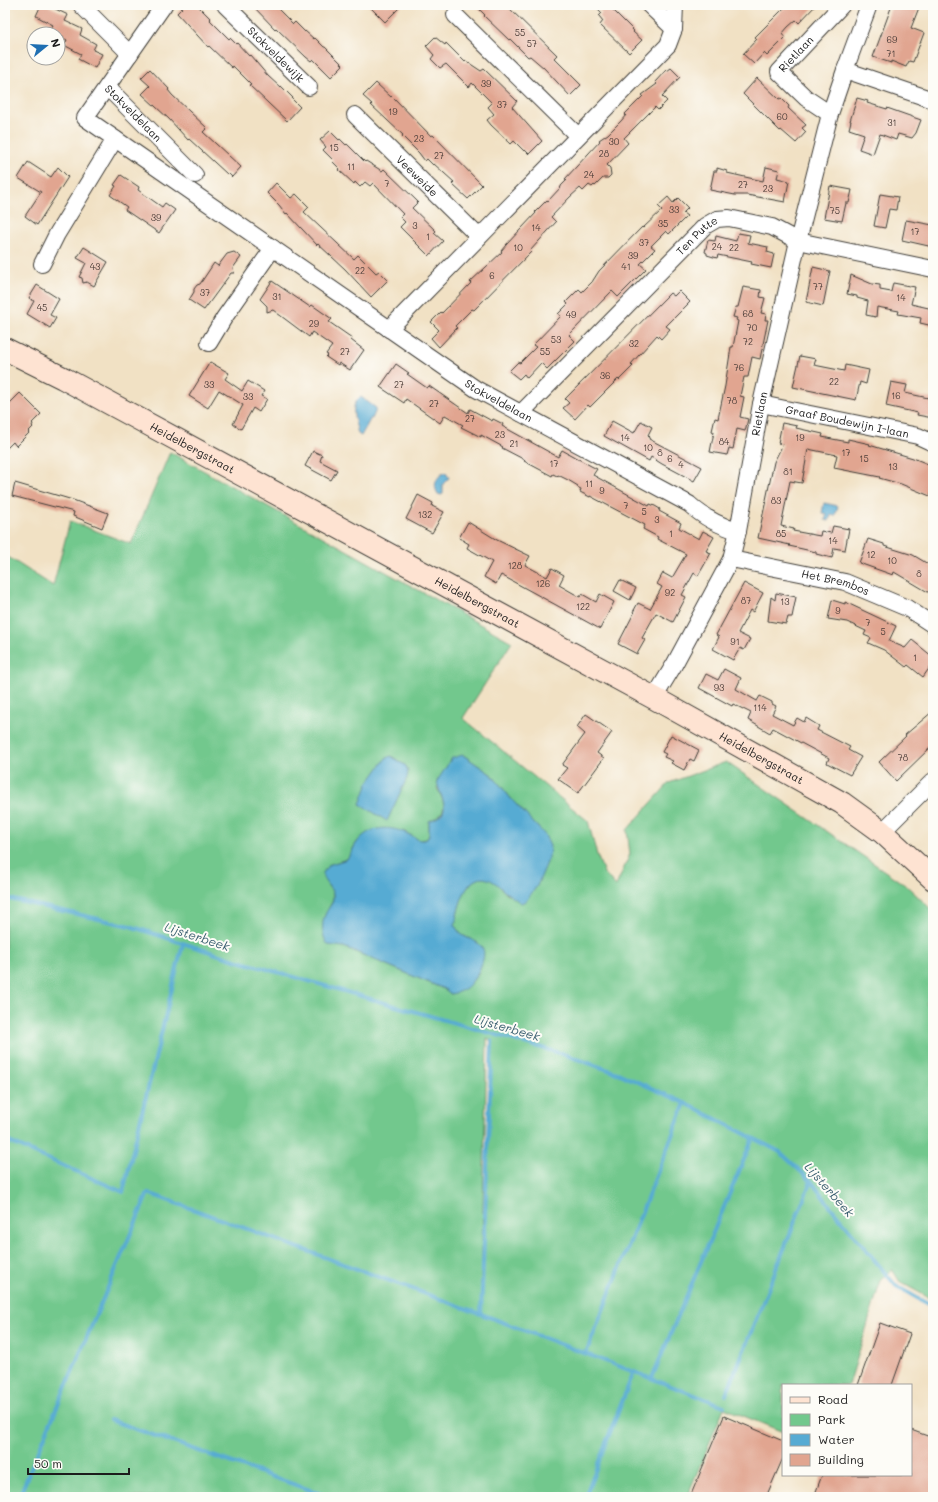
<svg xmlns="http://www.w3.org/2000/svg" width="938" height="1502" font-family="Mali,sans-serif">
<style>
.green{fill:#72c88d;stroke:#477254;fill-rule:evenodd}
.water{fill:#57abd3;stroke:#3a6478}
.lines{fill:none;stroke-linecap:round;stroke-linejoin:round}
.stream{stroke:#57abd3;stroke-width:4}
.building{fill:#e1a590}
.street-casing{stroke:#3c3a35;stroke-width:18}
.secondary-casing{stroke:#3c3a35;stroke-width:24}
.street{stroke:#fff;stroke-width:16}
.secondary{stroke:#fee3d2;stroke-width:22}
.labels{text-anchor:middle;stroke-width:4;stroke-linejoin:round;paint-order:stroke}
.number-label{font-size:9px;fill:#4d3e39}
.street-label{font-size:11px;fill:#1c1c1c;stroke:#fdfcf7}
.water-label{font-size:12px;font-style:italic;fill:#375c6e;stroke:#fdfcf7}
</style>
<rect width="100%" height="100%" fill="#fdfcf7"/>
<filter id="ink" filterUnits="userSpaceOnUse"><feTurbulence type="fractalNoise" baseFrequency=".025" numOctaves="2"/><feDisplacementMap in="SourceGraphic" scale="8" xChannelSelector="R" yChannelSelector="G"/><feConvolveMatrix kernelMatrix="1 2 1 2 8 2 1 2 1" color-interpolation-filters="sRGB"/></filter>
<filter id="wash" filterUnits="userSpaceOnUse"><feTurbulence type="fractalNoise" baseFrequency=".012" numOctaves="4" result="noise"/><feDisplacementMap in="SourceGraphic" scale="16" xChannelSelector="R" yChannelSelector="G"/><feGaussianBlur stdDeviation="0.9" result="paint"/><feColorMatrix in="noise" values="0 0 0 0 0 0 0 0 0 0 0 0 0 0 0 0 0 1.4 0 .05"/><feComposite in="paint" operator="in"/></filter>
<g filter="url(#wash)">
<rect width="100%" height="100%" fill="#f1e1c4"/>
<path class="green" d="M170,452L512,642L463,718L588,821L597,855L604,873L616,886L630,854L627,830L669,783L726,762L908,887L933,911V996L926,1003L933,1011V1300L900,1282L892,1269L881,1280L849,1385H783V1432L724,1408L687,1497H5V555L53,586L70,521L131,544ZM463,755L492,775L513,801L545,835L537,886L529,896C523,896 513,897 507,894C502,891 499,884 494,881C466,866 458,908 455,926L460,934L478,943C479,949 483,959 481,965C479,978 464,991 451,994L444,989L344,947L328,944L325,916L333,900V892L328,886V865L347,859L357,842L403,831L419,840L427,839L429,835V821C448,813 446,804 437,788ZM391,756L406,766L360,804ZM487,1039L492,1041L481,1285Z"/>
<path class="water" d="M361,397L376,408V410L372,419L371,418L361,436L358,434C356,424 348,403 361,397Z
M443,473H446L449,478L443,484V494L441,495L438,494C433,486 435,479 443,473Z
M824,503L838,506L835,516L831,515L829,521L825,520L827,514L822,513Z
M463,755L492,775L513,801L545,835L550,846L549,858L537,886L526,901L521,903C517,900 512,897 508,894C503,891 499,885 494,882C467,865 458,908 455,926C457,929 459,932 461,934C467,939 477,940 482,947C489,957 474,982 466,988C462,991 456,993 451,994L444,989L344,947L328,945C322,937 321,924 325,915C327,909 333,904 333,898C335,888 321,883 323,873C324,871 327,867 328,865L347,859C351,854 354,846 358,841C372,824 393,826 410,835C416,838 420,842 427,839L429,835V821C456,812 439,798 437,781L452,758Z
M391,756L406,766L408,772L407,778L387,821L360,804L368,783L386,758Z"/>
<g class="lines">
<path class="stream" d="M5,898L130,926L235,960L563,1054L620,1074L685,1103L780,1152L811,1181L834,1211L896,1286L933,1307
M5,1140L123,1192L183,943
M481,1314L492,1041
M586,1353L685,1103
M652,1378L753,1138
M726,1395L811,1181
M110,1420L330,1497
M19,1497L148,1193L481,1314L724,1406
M585,1497L634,1371"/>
</g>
<g id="blocks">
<path class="building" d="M41,5H47L68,15L65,21L82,29L80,35L96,44L93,50L102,54L95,68L78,59L81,54L64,45L67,40L50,30L53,25L36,16Z
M185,5H197L211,19L210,20L229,39L230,38L236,44L237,43L249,56L250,55L268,76L280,87L281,86L293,98L292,99L300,107L287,121L249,85L251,84L233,66L232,68L209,46L208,47L177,13Z
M252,5H274L293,24L295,22L305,32V31L314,39L315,38L324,47H325L343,65L331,77L313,59L311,61L306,57L276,28L275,29Z
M368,5H402L385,22Z
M475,5H506L557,55L554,58L581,85L570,96L544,68L530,56L528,57L510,39L509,40L484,16L485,15Z
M594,5H608L634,31L633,32L642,40L629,53L600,25L603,21L599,16L602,13Z
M787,5H816L799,23L796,20L788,27L782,34L785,38L767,56L764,53L754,64L743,54L757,39L755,37Z
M892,5H920L911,28L924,33L913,62L909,61L906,67L891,61V63L873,57Z
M435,37L445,45L446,43L465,62L466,61L481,71L484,69L517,101L512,107L542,141L529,154L525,150L524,151L514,141L511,144L491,125L487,120L494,114L488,107L492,103L472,83L469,87L446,64L440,68L431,59L434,55L426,46Z
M671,68L680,77L662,96L667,101L658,110L655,107L624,138L628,143L607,165L610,168L611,175L608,178H603L595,186L594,185L592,187L589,185L583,191L580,188L570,197L551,217L556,222L530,251L531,252L474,310L472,309L455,326L457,328L439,347L431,338L439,330L431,322L441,312L442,313L471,283L470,282L502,252L501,251L506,245L536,213L535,212L547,200L548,201L561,187V186L567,180L565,179L600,141L599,140L608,134L621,121L626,115L625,114L643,96L642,95L657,84L655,82L666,70L667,71Z
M150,69L169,89L168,90L172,95L207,128L203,132L241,167L232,177L228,173L227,174L189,139L188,140L169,119L142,94L150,86L141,78Z
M757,78L779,99L781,98L789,106L788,108L806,125L802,128L806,132L796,143L781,130L780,131L743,94Z
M376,83L391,97L392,96L431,136L433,135L482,185L468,199L452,184L454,182L434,164L433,165L427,159L425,161L419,153L402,136L403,135L371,105L372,104L363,96Z
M857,98L868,101L867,103L887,109V108L921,120L916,133L912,138L898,134L896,140L880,134L873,154L859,149L864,134L849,129L851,121H850Z
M330,131L339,140L340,139L346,145L347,144L365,162L366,161L382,171L384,169L418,202L412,208L436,231L434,233L443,241L429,256L400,227L405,222L400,217L403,214L373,183L370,186L365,182L360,187L355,182L354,184L339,170L340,169L332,161L333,160L323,150L326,147L320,140Z
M28,162L51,177L58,167L68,177L37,225L25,216L41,192L18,178Z
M766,167L779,170L777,178L789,181L785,202L747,195H735L710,190L714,171H717V168L727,171V173L763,181Z
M121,175L139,187L138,190L162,207L165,203L175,210L159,233L125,210L127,207L110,195L116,186L114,185Z
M276,183L291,198L296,194L309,207L304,212L354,259L358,255L376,273L379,271L388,280L371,297L345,269L318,244L317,245L287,213L286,214L279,205L267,193Z
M830,186L852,190L849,203H846L842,221L824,218Z
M880,194L898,197L896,210L889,209L885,228L874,226Z
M668,197L673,203L678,198L688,208L683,213L687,216L669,234L666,231L651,246L655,249L640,264L646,269L618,297L612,291L569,335L575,341L547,369L541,363L527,378L524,374L519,379L509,371L518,362L520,363L536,347L533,345L561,316L558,314L568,304L566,302L579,289L582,292L592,282L599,271L642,227L643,228L662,210L658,206Z
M906,220L933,225V247L902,240Z
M738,233L750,235L748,243L768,247L767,252L774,254L771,268L751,264L752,262L718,255L717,258L707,255V253L705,252L708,240L715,241L716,236L736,241Z
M84,247L108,262L94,286L87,282L83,283L82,278L79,277L86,263L77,258Z
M234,252L241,257L233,268L234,273H231L204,310L189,300L194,292V289L197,285L200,284L214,263L218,266L227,254Z
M813,267L830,271L823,306L806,302Z
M851,275L872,284L880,285V290L891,292L893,283L915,287L911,304L933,309V326L920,323L921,318L898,314L899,311L877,307L876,317L866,315L868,301L857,298V296L847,294Z
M272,281L310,307L312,305L332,319L329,322L352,338L351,340L364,350L350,370L339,363L338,365L326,357L328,355L326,354L332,346L312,332L309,337L273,310L267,312V306L260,299Z
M37,285L59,299L50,315L56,318L50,328L27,314L34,301L29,298Z
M743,287L761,290L760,297L765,298L761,313L766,314L765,320H768L760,359L752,357L748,377H744L740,396L744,397L740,417L748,419L745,431L737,429L733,449L729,448L727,455L710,452L714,432L712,431L715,418L718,419L725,386L731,347H733L738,321L736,320L737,318L733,317L736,307H738Z
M679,291L690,302L666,326L670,329L661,339L657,335L631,364L633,366L619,380L618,379L590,407L588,405L575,419L563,408L569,403L565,399L670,293L674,296Z
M800,356L816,359L814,365L844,371L845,365L869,370L866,384L860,382L856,400L793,387Z
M210,362L229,373L225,379L242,391L248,381L264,391L261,396L267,399L259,412L253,408L241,429L233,424L243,405L219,390L208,408L189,396Z
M396,364L409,373L407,374L427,388L429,386L468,413L470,409L492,421L493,419L503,424L502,426L558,457L562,450L591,466L597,469L593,475L649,506L650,504L655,506L660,509L659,511L681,523L679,528L699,539L703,531L714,537L706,551L711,553L698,576L694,573L682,595L686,597L673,622L656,613L642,638L645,640L637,654L618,644L634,613L633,612L638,603L650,609L662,587L657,584L663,573L672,578L686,554L657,539L658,537L643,529L645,525L590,496V497L580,492L581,489L577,487L578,486L568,480L558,475L557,476L553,474L552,476L524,461L525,460L502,448L503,447L481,435V437L461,427L463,425L445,415L440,423L406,399L404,403L380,387Z
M891,382L907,385L905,393L933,399V418L917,415L918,413L886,406Z
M20,393L41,414L32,423L33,424L32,426L33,427L29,431L30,432L16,446L13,442L5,450V408Z
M612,421L634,433L641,421L652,427L648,435L650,437L649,439L702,467L694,481L662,464L651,457L649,461L604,436Z
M782,423L797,426L796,428L823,434L822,437L848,442V439L870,444L869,445L913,458L933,466V488L930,496L901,484L879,478L880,477L834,468L837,455L808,449L802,483L790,481L781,526L794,529L793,531L820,536L821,531L831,533L833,526L849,529L845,550L834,548L832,558L816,554V552L789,546L790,545L758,538L774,462L783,444L778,443Z
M313,451L322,455L320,461L337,470L331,480L305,466Z
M15,483L73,500L108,513L102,528L73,516L74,512L12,496Z
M418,495L433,503L432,506L444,512L432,533L406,519Z
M468,522L497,540L530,556L525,565L547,577L552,568L564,575L559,585L580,597L582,594L596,602L600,594L614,602L600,629L501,575L496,584L484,577L492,562L467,548L469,544L459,538Z
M868,539L884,544V546L913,555L933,567V595L894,572L893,575L859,563Z
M620,580L636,588L630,600L614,591Z
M744,583L763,593L753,612L750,610L738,633L750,639L744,650L740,648L733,660L713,649L719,637L716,635Z
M776,593L796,597L792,617H788L786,624L768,621L771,597L775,600Z
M832,600L845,604V602L896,626L889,641L905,648L912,640L933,657V663L923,677L908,665L906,667L884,650L868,643L871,638L864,635L866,631L847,622L828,619Z
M724,669L741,678L736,689L757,701L760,696L772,702V704L776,706L772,714L793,725L797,718L804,722L806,718L819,726L817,730L850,747L848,750L861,757L850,775L827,763L829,758L773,728L770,733L748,720L751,713L733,704L732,706L699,688L706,674L718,680Z
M933,711V745L896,781L879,762L906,736L905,735Z
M586,714L612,732L597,753L604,758L578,793L558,779L567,768L562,765L585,734L577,727Z
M671,735L699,750L694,761L690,759L684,770L671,763L673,761L664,757L666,754L662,752Z
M880,1323L910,1334L892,1385H858Z
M724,1416L783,1441V1458L766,1497H690Z
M911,1430L933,1438V1497H814L822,1475H911Z"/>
</g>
</g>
<g filter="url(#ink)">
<use href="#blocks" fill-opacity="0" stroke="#3c3a35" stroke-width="1"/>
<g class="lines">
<g class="street-casing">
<g id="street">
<path d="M81,5L130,54"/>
<path id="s1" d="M164,5L85,118L476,389L689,504C702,516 720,526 738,531"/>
<path id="s2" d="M225,5L309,87"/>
<path d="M649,5L674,29"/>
<path d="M455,15L578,136"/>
<path d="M845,70L933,100"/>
<path id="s3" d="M107,87L195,175"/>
<path id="s4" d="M830,114L806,98L779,72L842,5"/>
<path id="s5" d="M355,115L479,237"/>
<path d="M42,264L57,234L115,139"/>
<path d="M389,329L668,45L674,29L675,5"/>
<path d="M209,343L224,318L273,248"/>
<path id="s6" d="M761,404L918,436L933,443"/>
<path id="s7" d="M521,413L705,226L717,219L729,218L772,227L798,241L933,269"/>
<path id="s8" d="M731,559L845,582L907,608L933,625"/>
<path id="s9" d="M654,698L674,665L731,559L738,531L761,404L798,241L830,114L845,70L869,5"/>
<path d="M882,832L933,781"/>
</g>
</g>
<g class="secondary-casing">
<g id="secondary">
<path id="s10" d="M5,349L63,378L654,698L842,803L882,832L933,879"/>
</g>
</g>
<use href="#street" class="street"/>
<use href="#secondary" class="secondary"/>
</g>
</g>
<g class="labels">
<g class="number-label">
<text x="520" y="36">55</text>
<text x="892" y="43">69</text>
<text x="532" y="47">57</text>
<text x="891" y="57">71</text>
<text x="486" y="87">39</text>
<text x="502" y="108">37</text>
<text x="393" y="115">19</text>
<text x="782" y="120">60</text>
<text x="892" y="126">31</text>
<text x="419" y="142">23</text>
<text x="614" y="145">30</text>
<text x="334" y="151">15</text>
<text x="604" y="157">28</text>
<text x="439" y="159">27</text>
<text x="351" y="170">11</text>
<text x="589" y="178">24</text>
<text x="387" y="187">7</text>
<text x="743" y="188">27</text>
<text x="768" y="192">23</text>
<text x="674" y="213">33</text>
<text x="835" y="214">75</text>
<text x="156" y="221">39</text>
<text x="663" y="227">35</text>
<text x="415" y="229">3</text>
<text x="536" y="231">14</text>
<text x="915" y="235">17</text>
<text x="428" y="240">1</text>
<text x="644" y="246">37</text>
<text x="717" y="250">24</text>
<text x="518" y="251">10</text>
<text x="734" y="251">22</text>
<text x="633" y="259">39</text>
<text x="95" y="270">43</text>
<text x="626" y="270">41</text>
<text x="360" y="274">22</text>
<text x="492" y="279">6</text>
<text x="818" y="290">77</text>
<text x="205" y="296">37</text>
<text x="277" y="300">31</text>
<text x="901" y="301">14</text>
<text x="42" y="311">45</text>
<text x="748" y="317">68</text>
<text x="571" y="318">49</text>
<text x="314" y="327">29</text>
<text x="752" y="331">70</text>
<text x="556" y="343">53</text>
<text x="748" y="345">72</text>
<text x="634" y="347">32</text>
<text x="345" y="355">27</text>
<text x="545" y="355">55</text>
<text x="739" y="371">76</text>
<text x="605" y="379">36</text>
<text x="834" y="385">22</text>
<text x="209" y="388">33</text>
<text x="399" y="388">27</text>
<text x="896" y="399">16</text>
<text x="248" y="400">33</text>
<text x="732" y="404">78</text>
<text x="434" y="407">27</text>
<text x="470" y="422">27</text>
<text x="500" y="438">23</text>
<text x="625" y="441">14</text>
<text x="800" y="441">19</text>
<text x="724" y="445">84</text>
<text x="514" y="447">21</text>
<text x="648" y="451">10</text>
<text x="660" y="456">8</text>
<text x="846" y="456">17</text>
<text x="670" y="462">6</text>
<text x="864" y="462">15</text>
<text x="554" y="467">17</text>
<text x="681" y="468">4</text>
<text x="893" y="470">13</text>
<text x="788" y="475">81</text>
<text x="589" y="487">11</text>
<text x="602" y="494">9</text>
<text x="776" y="504">83</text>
<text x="626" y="509">7</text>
<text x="644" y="515">5</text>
<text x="425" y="518">132</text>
<text x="657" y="523">3</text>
<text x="671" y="537">1</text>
<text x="781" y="537">85</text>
<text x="833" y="544">14</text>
<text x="871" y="558">12</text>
<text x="892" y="564">10</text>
<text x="515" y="569">128</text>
<text x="919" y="577">8</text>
<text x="543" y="587">126</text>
<text x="670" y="596">92</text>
<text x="746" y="604">87</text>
<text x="785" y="605">13</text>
<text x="583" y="610">122</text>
<text x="838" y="614">9</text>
<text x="868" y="626">7</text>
<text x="883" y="635">5</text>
<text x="735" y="645">91</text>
<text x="915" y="661">1</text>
<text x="719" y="691">93</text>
<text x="760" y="711">114</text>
<text x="903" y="761">78</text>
</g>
<g class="street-label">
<text dy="4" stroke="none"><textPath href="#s4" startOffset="91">Rietlaan</textPath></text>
<text dy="4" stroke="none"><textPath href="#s2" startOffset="71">Stokveldewijk</textPath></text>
<text dy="4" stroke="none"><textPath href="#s3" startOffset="37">Stokveldelaan</textPath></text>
<text dy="4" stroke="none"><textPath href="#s5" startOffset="87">Veeweide</textPath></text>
<text dy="4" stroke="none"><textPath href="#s7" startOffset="250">Ten Putte</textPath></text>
<text dy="4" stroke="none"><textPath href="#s1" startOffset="639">Stokveldelaan</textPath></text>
<text dy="4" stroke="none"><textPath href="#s9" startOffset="307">Rietlaan</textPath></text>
<text dy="4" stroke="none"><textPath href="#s6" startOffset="88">Graaf Boudewijn I-laan</textPath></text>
<text dy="4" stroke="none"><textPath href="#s10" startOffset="212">Heidelbergstraat</textPath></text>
<text dy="4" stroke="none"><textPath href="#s8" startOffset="107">Het Brembos</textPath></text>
<text dy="4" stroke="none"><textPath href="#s10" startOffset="536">Heidelbergstraat</textPath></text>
<text dy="4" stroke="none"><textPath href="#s10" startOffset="860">Heidelbergstraat</textPath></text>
</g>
<g class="water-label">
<text transform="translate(197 937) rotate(18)" y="4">Lijsterbeek</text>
<text transform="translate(507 1028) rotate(16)" y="4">Lijsterbeek</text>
<text transform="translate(829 1190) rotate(49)" y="4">Lijsterbeek</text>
</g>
</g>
<rect width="938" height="1502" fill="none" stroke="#fdfcf7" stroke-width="20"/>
<rect x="782" y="1384" width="130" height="92" fill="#fdfcf7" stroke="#a3a29f"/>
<rect x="790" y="1397" width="20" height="6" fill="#fee3d2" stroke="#a3a29f"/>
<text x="818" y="1404" font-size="12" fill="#1c1c1c">Road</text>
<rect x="790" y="1414" width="20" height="12" fill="#72c88d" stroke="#a3a29f"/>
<text x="818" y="1424" font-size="12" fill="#1c1c1c">Park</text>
<rect x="790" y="1434" width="20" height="12" fill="#57abd3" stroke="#a3a29f"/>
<text x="818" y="1444" font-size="12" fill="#1c1c1c">Water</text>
<rect x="790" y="1454" width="20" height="12" fill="#e1a590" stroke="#a3a29f"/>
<text x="818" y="1464" font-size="12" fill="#1c1c1c">Building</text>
<g transform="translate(46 46) rotate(72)"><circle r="19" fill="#fdfcf7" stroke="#a3a29f"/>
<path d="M0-3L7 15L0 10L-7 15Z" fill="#1f6fb2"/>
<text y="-6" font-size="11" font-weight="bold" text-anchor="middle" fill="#1c1c1c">N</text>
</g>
<path d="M28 1468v6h101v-6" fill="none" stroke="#1c1c1c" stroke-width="2"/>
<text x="34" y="1468" font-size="12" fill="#1c1c1c" stroke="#fdfcf7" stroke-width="3" paint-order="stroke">50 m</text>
</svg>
